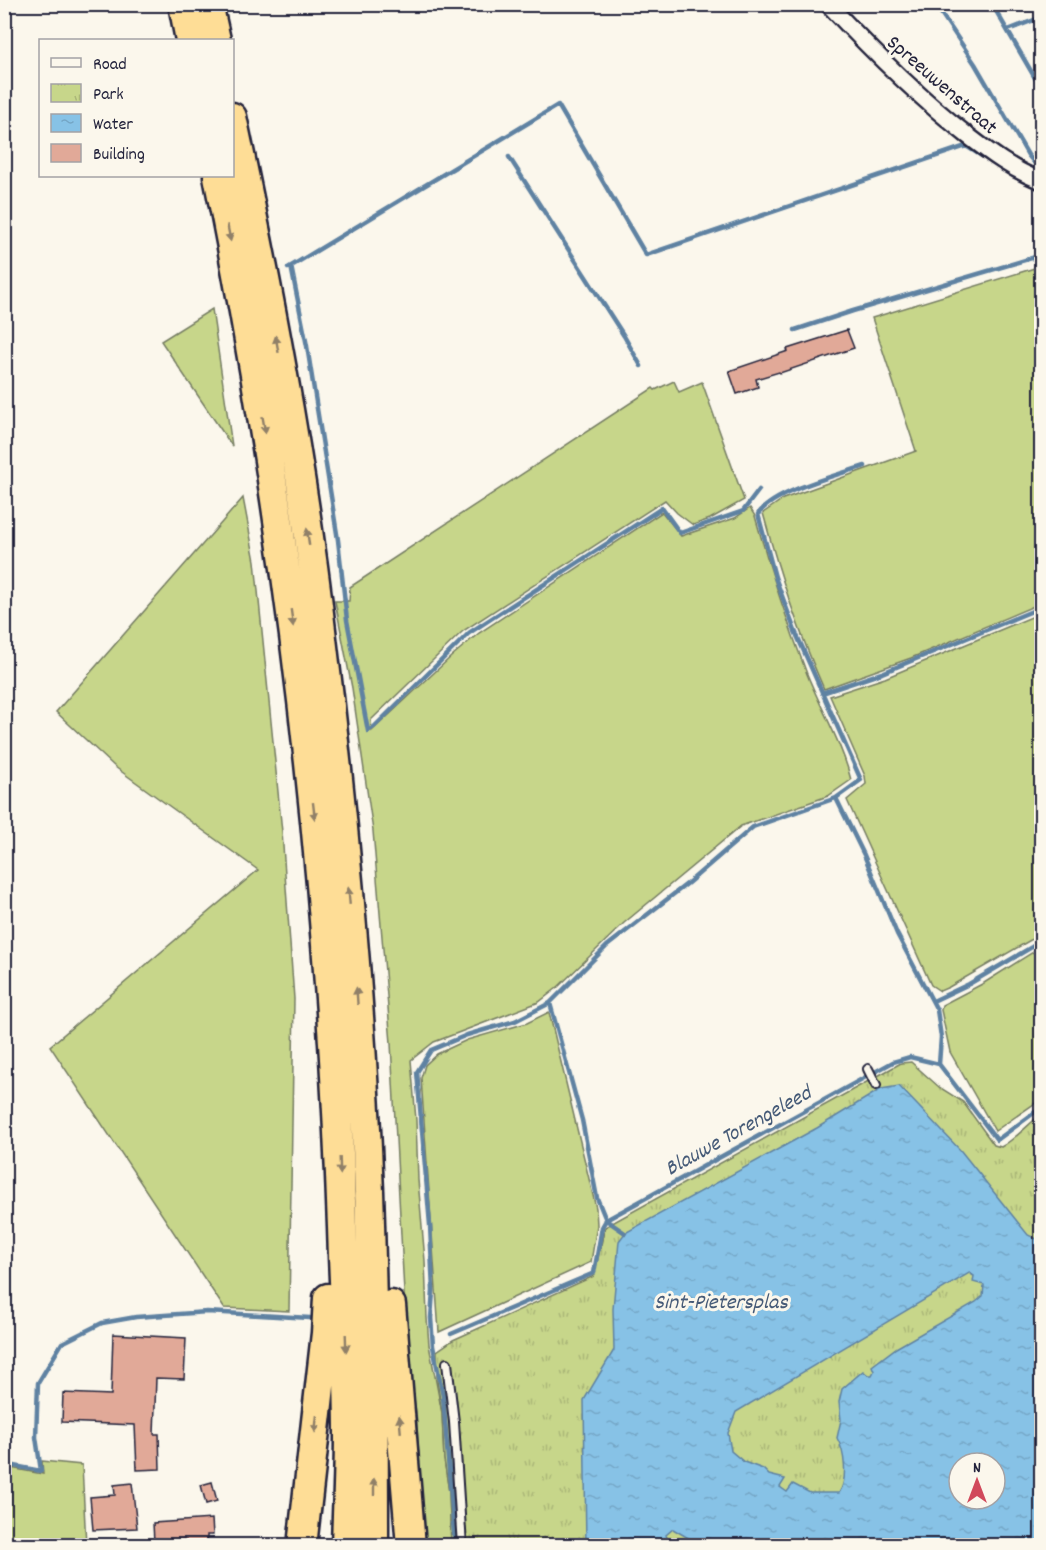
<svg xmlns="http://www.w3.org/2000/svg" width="1046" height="1550" font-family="Dekko,sans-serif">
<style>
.green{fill:#c7d68a;stroke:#747c62;stroke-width:1.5}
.park{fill:url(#park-tufts);stroke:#747c62;stroke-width:1.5;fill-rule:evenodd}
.water{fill:url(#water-ripples);stroke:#5f82a2;stroke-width:1.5;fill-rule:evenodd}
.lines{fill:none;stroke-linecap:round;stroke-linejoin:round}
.stream{stroke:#5f82a2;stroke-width:4.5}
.building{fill:#e1a998;stroke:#22223b;stroke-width:1.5}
.lane-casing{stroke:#22223b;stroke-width:12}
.street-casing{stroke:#22223b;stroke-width:20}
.highway-casing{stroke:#22223b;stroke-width:33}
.lane{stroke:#fbf7ec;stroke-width:8}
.street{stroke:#fbf7ec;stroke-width:15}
.highway{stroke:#fedd96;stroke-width:28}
.oneway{fill:#908068}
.labels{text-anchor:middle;stroke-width:6;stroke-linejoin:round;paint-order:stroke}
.street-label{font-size:21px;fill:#22223b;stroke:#fbf7ec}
.water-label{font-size:22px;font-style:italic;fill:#455a77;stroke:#fbf7ec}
</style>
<defs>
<pattern id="park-tufts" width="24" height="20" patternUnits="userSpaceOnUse" patternTransform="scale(1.5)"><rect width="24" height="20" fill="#c7d68a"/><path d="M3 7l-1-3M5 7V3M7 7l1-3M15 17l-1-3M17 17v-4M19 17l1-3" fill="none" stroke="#abb778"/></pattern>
<pattern id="water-ripples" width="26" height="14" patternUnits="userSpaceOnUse" patternTransform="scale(1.5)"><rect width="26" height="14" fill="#87c2e6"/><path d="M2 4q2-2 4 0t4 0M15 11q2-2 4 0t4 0" fill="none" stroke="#74a6c6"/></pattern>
</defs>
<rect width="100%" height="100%" fill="#fbf7ec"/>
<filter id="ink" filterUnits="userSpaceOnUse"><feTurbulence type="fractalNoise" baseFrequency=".0167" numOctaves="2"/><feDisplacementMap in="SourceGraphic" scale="12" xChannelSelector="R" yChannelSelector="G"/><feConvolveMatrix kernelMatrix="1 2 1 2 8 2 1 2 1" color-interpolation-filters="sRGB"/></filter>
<g filter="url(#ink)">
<path class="green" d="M1041,266V603L911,658L824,689C799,633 779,573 763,513L783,499L916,451L872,318Z
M212,309L232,446L161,341Z
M674,381L679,392L702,382L744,500L710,519L693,525L677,513L665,500L463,631L371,720L372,731L453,655L479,633L662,512L681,536L735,518L750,508L755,516C770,570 787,622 807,674C821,709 842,743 851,780L828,796L741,826L624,923L557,988L539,1002L434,1042L411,1060L416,1120L418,1180L425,1261L427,1318L429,1345L442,1413L444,1459L449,1492L451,1545H425L416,1412L407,1350L391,1043L373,831L352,688L335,601H349L350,587L653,388L655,390Z
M243,498L255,561L282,832L294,999L289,1311L224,1308L50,1046L258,870L115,767L56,712Z
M1041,613V934L949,987L940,991L931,985L847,800L866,784L865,776L830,696L885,678Z
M1041,947V1099L995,1131L950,1052L941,1010L942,1005L984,983Z
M549,1012L596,1208L597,1225L591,1262L439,1332L421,1078L425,1065L437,1054L467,1040L527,1023Z
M42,1461L82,1465L86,1545H5V1467L43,1474Z"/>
<path class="park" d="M911,1062L939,1087L963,1102L994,1145L1001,1147C1013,1141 1029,1124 1041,1114V1545H451L449,1492L444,1459L442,1413L437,1381V1351L453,1340L594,1276L605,1227L892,1068L901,1063ZM959,1463H995V1499H959Z"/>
<path class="water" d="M899,1086L961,1151L1028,1235L1041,1241V1545L702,1546L673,1529L666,1535L670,1545H586L584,1400L614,1350L613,1309L619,1241L625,1233L817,1128L881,1089ZM969,1273L974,1276L973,1282L984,1285L983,1296L976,1302L896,1348L872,1366L874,1371L872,1375H868L863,1371L842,1389L839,1402L841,1420L837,1438C845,1452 848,1480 839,1493H810L793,1484L787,1492L780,1487L785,1479L769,1475L763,1469L744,1462L731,1451L728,1433L736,1412ZM959,1463H995V1499H959Z"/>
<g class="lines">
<path class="stream" d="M839,4L852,19
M935,4L975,64L1028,155L1042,172
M992,4L1042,90
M1008,30L1042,17
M509,157L624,336L641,366
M1028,183L1042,190
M291,266L307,346L338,540L347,620L368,731L374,727L469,633L662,508L680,533L743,511L759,490
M288,268L558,105L646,255L966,146L982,156
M795,330L853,311L1042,255
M865,466C837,475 775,491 758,514L775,577L795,631L861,780L836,798L864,855L897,934L937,1010L941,1037L939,1064
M822,693L882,673L1042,607
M933,1001L969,984L1042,941
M625,1233L606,1220L597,1198L582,1120L550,1003L607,946L688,883L753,827L836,798
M451,1334L594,1273L602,1227L606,1220L893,1062L910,1057L939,1064L997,1140L1042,1107
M4,1464L41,1471L36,1437L38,1383L62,1343L102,1323L136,1317L207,1312L310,1318
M455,1546L443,1396L433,1346L431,1318L433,1291L430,1225L417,1072L431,1050L467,1035L515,1021L550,1003"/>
</g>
<path class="building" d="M847,330L854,348L780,373L779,372L756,379L758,387L737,394L729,371L788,351L787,349Z
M113,1334L186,1338L184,1379L156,1378L154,1434H159L160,1469L137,1470L135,1425L62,1422L63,1393L111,1395Z
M212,1482L217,1501L206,1504L201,1485Z
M132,1483L137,1528L93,1530L90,1497L115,1495L114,1485Z
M212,1519L213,1535H207V1545H187L186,1540L154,1542L153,1523Z"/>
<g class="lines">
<g class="lane-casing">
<path id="lane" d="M868,1069L876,1085
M447,1363L454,1422L462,1546"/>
</g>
<g class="street-casing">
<path id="street" d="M828,4C872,51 917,96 967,135C989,152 1014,171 1042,181"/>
</g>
<g class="highway-casing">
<path id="highway" d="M183,4L190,40
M208,4L216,40
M232,117C268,287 301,458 321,630C344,816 361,1004 369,1191C373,1309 374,1427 374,1546
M218,176C288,522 330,874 342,1227C344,1296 349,1366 349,1435C349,1472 347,1509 346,1546
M391,1305L411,1546
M302,1546L326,1333L328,1298"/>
</g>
<use href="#lane" class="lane"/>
<use href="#street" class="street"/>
<use href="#highway" class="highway"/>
</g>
<defs><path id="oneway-solid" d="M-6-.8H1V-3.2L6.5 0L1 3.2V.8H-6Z" transform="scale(1.5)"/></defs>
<g class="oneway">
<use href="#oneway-solid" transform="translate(229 233) rotate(79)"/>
<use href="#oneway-solid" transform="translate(277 344) rotate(-100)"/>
<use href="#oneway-solid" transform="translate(264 425) rotate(80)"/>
<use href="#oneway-solid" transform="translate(308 537) rotate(-98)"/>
<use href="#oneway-solid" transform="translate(292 618) rotate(82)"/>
<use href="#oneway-solid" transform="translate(314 811) rotate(83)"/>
<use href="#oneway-solid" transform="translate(349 896) rotate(-95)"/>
<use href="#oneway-solid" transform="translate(357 996) rotate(-94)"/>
<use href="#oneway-solid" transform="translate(340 1166) rotate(88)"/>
<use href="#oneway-solid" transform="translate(346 1343) rotate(88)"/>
<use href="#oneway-solid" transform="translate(316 1424) rotate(96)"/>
<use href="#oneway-solid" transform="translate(400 1424) rotate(-95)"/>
<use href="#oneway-solid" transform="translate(374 1487) rotate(-90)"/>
</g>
</g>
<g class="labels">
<g class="street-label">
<text transform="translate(943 84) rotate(41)" y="7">Spreeuwenstraat</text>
</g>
<g class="water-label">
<text transform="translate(737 1129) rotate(-29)" y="8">Blauwe Torengeleed</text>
<text x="721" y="1308">Sint-Pietersplas</text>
</g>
</g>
<rect width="1046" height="1550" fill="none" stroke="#fbf7ec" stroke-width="24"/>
<rect x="12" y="12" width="1022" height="1526" fill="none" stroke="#22223b" stroke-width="2" filter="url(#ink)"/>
<rect x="39" y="39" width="195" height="138" fill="#fbf7ec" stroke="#a4a2a5" stroke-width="1.5"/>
<rect x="51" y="58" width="30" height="9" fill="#fbf7ec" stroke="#a4a2a5" stroke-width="1.5"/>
<text x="93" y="69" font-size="18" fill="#22223b">Road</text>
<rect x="51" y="84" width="30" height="18" fill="url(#park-tufts)" stroke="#a4a2a5" stroke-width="1.5"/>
<text x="93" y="99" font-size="18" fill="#22223b">Park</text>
<rect x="51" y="114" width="30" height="18" fill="url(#water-ripples)" stroke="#a4a2a5" stroke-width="1.5"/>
<text x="93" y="129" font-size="18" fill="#22223b">Water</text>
<rect x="51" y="144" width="30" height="18" fill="#e1a998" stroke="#a4a2a5" stroke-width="1.5"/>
<text x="93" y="159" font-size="18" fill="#22223b">Building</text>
<g transform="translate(977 1481)"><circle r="28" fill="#fbf7ec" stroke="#a4a2a5" stroke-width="1.5"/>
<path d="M0-4.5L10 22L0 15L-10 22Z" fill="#d1495b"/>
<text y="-9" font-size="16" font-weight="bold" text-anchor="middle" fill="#22223b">N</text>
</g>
</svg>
